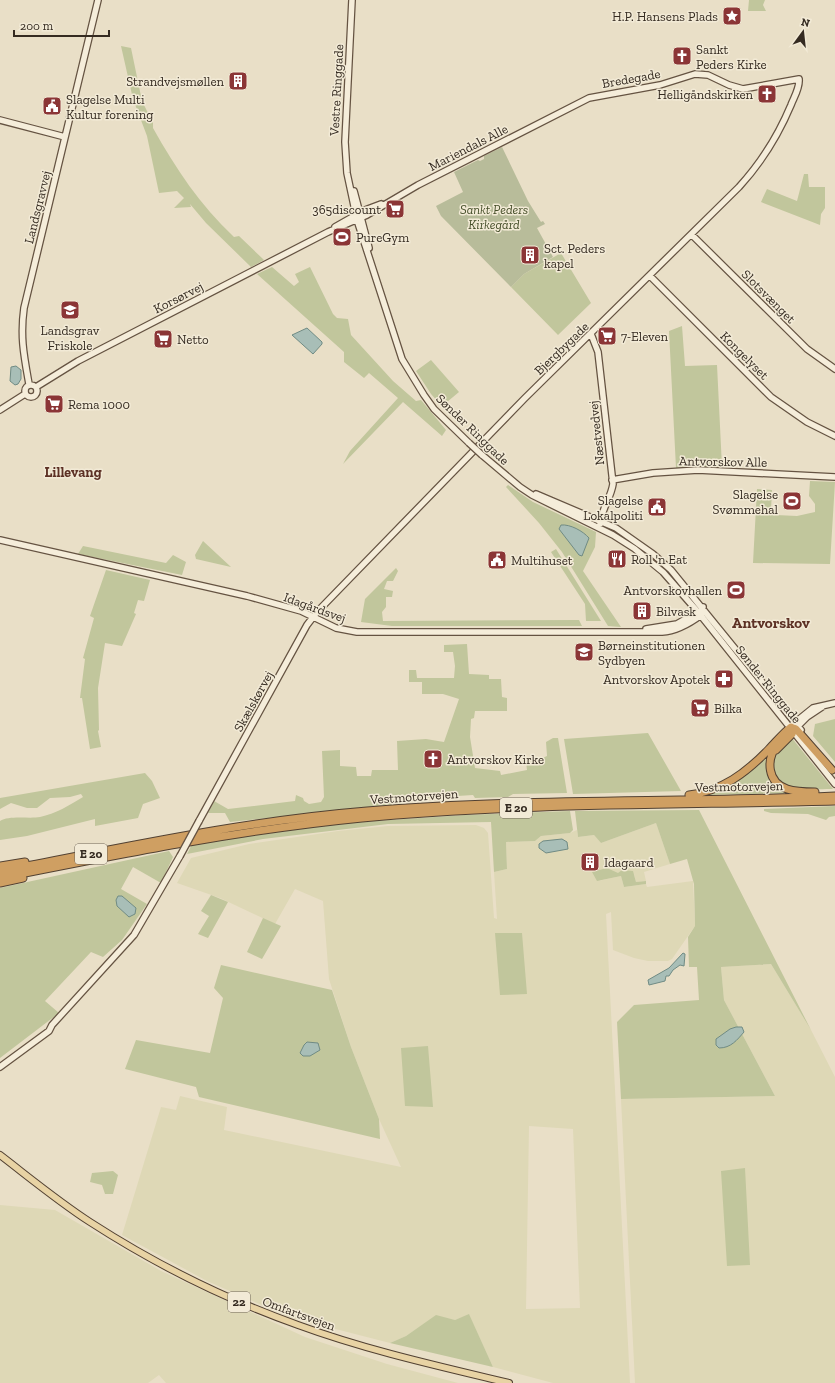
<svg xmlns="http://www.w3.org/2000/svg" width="835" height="1383" font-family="'Zilla Slab',serif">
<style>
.farmland{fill:#ded8b6;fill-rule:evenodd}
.green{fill:#c1c69c}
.cemetery{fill:#b8bc9a}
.water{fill:#a8beb7;stroke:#708b84}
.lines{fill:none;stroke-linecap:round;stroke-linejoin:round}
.secondary-casing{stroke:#655342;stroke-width:8}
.primary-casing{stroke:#524132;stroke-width:8}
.highway-casing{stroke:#524132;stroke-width:9}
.secondary{stroke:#f5edda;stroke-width:5.5}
.primary{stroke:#e8d3a4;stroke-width:6}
.highway{stroke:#cf9f62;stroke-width:7}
.secondary-bridge-casing{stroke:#655342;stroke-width:8;stroke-linecap:butt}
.secondary-bridge{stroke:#f5edda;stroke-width:5.5}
.labels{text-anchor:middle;stroke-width:3;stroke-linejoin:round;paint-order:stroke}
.shield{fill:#f2ead6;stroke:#6e6457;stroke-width:1}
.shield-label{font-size:12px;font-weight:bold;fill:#352b21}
.poi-label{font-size:13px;fill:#352b21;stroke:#f2ead6;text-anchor:start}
.street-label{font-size:13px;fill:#352b21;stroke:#f2ead6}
.park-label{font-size:13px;font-style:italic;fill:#464f2a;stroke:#f2ead6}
.neighbourhood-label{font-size:14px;font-weight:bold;fill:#5d3125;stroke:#f2ead6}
.quarter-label{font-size:15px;font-weight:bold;fill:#5d3125;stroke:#f2ead6}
</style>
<rect width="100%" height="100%" fill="#e9dfc7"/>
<path class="farmland" d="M656,823L670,864L644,872L646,881L636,882L634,874L618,873L598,881L621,876L624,887L646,884L647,887L693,881L695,926L672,959L668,961H648L634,958L613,950L611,912L606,914L630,1383H553L493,1367L469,1315L455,1320L436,1316L406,1336L390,1343L289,1317L207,1281L122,1235L161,1107L176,1110L180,1096L227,1107L224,1130L401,1167L379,1119L351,1047L329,979L323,901L295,889L275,924L220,898L177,883L191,858L249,844L338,831L388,826L476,825L484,828L488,833L494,918L497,919L494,872L507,869L506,842L535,841L541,836L570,833L577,830L578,837L594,835L601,843ZM529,1126L573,1129L580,1308L526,1309Z
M771,964L811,1030L835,1077V1383H635L621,1099L775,1096L724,1000L721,967Z
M0,1205L55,1210L161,1271L279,1325L305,1337L387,1364L458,1383H166L159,1375L148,1383H0Z"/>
<path class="green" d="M749,0H765L763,5L766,11H748Z
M121,46L131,48L142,101L153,123V128C176,169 200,205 234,237L239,236L264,260L251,267L206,223L190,204L191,207L174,208L184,198L177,191L159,193L147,136L133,99Z
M804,174H808L809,187H825V208L821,214L820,225L761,202L767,189L797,201Z
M561,253L591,303L558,335L511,287L524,274Z
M272,267L294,286L299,282L295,274L310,267L333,314L337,318L348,319L351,335L393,381L416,401L421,400L446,430L442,436L403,402L343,464L350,451L398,398L369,373L364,378L344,362V352L257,274Z
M682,326L685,366L717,365L722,467L676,468L669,331Z
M431,360L459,392L447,402L451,408L447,412L431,394L416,371Z
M810,481L835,482L830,564L753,563L757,489L772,490L771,510L776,515L797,516L815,512V504L809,496Z
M508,485L533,502L596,532L595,547L583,571L621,627L608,626L562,552L539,523L506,487Z
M203,541L231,567L196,559L195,555Z
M83,546L166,563L173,555L186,562L182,575L78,554Z
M556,549L601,621H586L585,604L551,552Z
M396,568L398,571L393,581H387L384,589L393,591L392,597H386V607L382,612L383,621L579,620L582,626H392L361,622L365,599Z
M106,570L150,580L144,601L138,600L134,613L136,614L122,646L105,643L98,688L99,730L98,731L101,747L90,749L82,698H80L85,659L83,658L94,618L90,616Z
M467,644L469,674L489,675V679H501L502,697L507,698V711H475L474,718L471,719L470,737L475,768L500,771L501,775L527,770L526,762L536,761L547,756L546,742L553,738H558L567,793L513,794L508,797L475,798L473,795L410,799L406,803L230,822L225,813H208L214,801L228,809L295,801L296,795L303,798L304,801L309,804L321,802L324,797L322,751L340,750V766L356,767L357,776H371L372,770H398L397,741L426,739L444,742L459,699L443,694H422V682H409V670H416L417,678H454L455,666L453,652H444V645Z
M835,719V762L813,736L815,724Z
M648,733L681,791L573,794L564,739Z
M791,737L833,789C816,789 768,793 773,764C774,761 774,755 776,752C779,747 786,742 791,737Z
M774,747L767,762L771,780L802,793L704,795C738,783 748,772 774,747Z
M145,773L152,781L160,798L143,804L138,818L95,826V819L27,836L0,840V821C9,815 29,819 40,817C55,814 70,805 83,797L81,794L70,797L50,798L37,808H27L11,803L0,809V798Z
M835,806V816L829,817L826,820L808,814L771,813L764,811V809Z
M699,810L811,1030L771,964L721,967L724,1000L775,1096L621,1099L617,1022L634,1005L699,1000L697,967H689L688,937L695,926L694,884L687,859L670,864L656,823L601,843L594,835L578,837L575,811Z
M570,811L573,830L570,833L541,836L535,841L506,842L507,869L494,872L491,822L388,824L263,839L187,854L192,844L345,823L465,815Z
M169,851L173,857L161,883L133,867L121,889L147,904L122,940L103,957L91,952L45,1001L59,1013L0,1058V888Z
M607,868L618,873L622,870L633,871L636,882L646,881V884L624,887L621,876L597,881L592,872Z
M211,895L228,902L208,938L198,934L209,916L201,911Z
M263,918L281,926L262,959L247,952Z
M495,933H522L527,994L500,995Z
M221,965L332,990L351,1047L379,1119L380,1139L199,1097L196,1087L125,1069L136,1040L210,1053L223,998L214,988Z
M428,1046L433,1107L405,1106L401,1048Z
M745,1168L750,1265L727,1266L721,1171Z
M113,1171L118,1175L113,1194H105L102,1185L90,1182L92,1173Z
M469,1314L493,1367L390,1343L406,1336L436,1315L455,1320Z"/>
<path class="cemetery" d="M502,147L528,201L541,222L543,221L545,224L537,228L553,257L524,274L511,287L441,216L436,206L463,192L454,172L478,160L480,161L484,159V156Z"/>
<path class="water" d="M307,328L322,342V344L313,354L292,335Z
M16,366L21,370V379L18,384L15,385L10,381L11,367Z
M561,525C570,524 583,531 589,538L582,556L579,555L559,529Z
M562,839L567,842L568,849L546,853L539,848V844L543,841Z
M118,896H122L136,908L135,914L129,917L117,906L116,900Z
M683,953L685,954L684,966L680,965L673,970L669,976H666L665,981L649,985L648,980L669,968Z
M736,1027H742L744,1032C737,1040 731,1048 719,1048L716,1045V1039L730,1029Z
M307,1042L318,1043L320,1050L310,1056H303L300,1053L304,1045Z"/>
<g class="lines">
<g class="secondary-casing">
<path id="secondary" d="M352,0L345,142L347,173L357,220L402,359L424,395L434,409L469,443
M0,120L65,137
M354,191L369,248
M335,227L365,210L381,204
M692,235L807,349L835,369
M650,276L771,397L807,422L835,436
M591,334L598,352L613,484C611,498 601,510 600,524
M29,384C24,356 20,337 24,308L98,0
M25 391a6 6 0 1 1 12 0a6 6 0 1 1-12 0Z
M36,387L78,361L328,232L367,215L418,185L589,98L660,85L695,74L708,75L729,85L743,89L799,79C800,88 794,97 791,105C778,136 761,163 739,187L525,398L317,612L307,625L199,821
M0,410L25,394
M482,455L520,487L532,495L613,535L635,549L663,572L698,612L835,784
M612,480L653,473L698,470L835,477
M536,494L616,528L653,554L671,570L801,730
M0,540L247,596L301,611L336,628L357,632H662C676,631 689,624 701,615L703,607
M646,629L677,624L698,612
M792,725L813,708L835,703
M796,728L807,717L822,707
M0,1067L49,1031L52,1025L134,935L180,856"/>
</g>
<g class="primary-casing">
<path id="primary" d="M0,1155C30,1178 59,1202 90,1222C155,1264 225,1299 298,1325C366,1350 438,1366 509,1383"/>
</g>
<g class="highway-casing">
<path id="highway" d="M777,745C766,760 767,782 787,789C796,792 806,792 815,792
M776,750L792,734
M689,795C722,791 746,773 769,749C776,742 783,733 791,727L796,729L832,770
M0,866L25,862
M0,871C121,848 243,821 367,811C522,798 679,803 835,796
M0,878C120,854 240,830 362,818C519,803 678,805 835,801
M0,883L23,878"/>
</g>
<use href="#secondary" class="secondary"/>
<use href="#primary" class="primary"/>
<use href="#highway" class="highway"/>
<g class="secondary-bridge-casing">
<path id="secondary-bridge" d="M469,443L482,455
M180,856L199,821"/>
</g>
<use href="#secondary-bridge" class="secondary-bridge"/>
</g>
<defs>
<g id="sight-square" transform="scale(1)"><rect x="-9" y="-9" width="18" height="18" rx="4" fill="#8b3536" stroke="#f2ead6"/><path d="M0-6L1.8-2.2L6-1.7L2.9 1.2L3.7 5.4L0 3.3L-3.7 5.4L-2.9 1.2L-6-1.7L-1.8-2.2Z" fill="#fff"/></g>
<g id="church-square" transform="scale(1)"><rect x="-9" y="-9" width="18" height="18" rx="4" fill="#8b3536" stroke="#f2ead6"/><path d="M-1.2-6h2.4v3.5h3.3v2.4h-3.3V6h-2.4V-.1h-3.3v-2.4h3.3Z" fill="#fff"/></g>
<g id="building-square" transform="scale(1)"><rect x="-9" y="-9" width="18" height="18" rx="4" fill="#8b3536" stroke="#f2ead6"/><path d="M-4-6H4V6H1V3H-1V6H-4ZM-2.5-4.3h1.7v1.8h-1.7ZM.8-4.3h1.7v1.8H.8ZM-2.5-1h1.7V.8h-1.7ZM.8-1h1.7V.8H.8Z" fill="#fff"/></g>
<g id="civic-square" transform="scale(1)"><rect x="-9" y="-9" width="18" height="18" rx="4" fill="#8b3536" stroke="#f2ead6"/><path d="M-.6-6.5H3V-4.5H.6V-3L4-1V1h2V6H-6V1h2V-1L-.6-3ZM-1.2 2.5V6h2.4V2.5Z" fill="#fff"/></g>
<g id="supermarket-square" transform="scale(1)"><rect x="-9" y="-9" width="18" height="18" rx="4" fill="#8b3536" stroke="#f2ead6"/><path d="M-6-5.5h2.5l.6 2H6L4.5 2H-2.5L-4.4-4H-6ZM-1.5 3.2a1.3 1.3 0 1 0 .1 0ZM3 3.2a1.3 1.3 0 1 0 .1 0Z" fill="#fff"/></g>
<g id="stadium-square" transform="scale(1)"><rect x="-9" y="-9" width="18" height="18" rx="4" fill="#8b3536" stroke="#f2ead6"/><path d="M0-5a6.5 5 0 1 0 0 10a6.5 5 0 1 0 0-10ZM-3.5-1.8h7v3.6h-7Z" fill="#fff"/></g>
<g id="school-square" transform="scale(1)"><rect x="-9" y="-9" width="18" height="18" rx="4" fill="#8b3536" stroke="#f2ead6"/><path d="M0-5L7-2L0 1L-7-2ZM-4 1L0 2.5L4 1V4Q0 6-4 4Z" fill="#fff"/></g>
<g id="restaurant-square" transform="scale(1)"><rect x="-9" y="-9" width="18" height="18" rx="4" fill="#8b3536" stroke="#f2ead6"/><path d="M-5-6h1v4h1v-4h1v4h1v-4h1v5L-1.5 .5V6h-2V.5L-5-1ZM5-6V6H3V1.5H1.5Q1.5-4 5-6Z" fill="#fff"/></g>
<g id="pharmacy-square" transform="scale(1)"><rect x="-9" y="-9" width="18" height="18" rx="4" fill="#8b3536" stroke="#f2ead6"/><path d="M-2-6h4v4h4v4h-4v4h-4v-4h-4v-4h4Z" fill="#fff"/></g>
</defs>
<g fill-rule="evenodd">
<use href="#sight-square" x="732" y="16"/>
<use href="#church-square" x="682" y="56"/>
<use href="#building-square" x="238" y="81"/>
<use href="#church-square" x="767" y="94"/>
<use href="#civic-square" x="52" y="106"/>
<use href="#supermarket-square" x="395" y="209"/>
<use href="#stadium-square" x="342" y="237"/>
<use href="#building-square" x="530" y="255"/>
<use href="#school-square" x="70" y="310"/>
<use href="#supermarket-square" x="607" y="336"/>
<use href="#supermarket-square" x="163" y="339"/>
<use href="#supermarket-square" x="54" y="404"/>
<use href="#stadium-square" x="792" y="501"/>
<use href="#civic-square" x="657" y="507"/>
<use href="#restaurant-square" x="617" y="559"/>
<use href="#civic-square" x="497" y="560"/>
<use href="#stadium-square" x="736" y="590"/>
<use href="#building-square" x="642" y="611"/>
<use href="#school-square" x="584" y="652"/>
<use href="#pharmacy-square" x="724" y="679"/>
<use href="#supermarket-square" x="700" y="708"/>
<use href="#church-square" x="433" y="759"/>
<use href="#building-square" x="590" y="862"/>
</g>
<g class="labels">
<g class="shield">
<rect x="500" y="798" width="32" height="20" rx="3"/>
<rect x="75" y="844" width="32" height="20" rx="3"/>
<rect x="228" y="1292" width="22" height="20" rx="3"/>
</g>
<g class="shield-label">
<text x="516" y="812">E 20</text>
<text x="91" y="858">E 20</text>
<text x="239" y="1306">22</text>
</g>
<g class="poi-label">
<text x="718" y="21" text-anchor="end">H.P. Hansens Plads</text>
<text x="696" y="54">Sankt<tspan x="696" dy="15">Peders Kirke</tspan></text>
<text x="224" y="86" text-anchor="end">Strandvejsmøllen</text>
<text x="753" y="99" text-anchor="end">Helligåndskirken</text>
<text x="66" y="104">Slagelse Multi<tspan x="66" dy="15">Kultur forening</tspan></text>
<text x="381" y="214" text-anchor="end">365discount</text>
<text x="356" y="242">PureGym</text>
<text x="544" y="253">Sct. Peders<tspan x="544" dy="15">kapel</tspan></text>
<text x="70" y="335" text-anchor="middle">Landsgrav<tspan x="70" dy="15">Friskole</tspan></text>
<text x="621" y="341">7-Eleven</text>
<text x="177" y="344">Netto</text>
<text x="68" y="409">Rema 1000</text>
<text x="778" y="499" text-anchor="end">Slagelse<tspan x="778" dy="15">Svømmehal</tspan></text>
<text x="643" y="505" text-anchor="end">Slagelse<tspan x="643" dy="15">Lokalpoliti</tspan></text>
<text x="631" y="564">Roll 'n Eat</text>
<text x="511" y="565">Multihuset</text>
<text x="722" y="595" text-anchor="end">Antvorskovhallen</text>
<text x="656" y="616">Bilvask</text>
<text x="598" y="650">Børneinstitutionen<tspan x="598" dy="15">Sydbyen</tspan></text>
<text x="710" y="684" text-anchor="end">Antvorskov Apotek</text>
<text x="714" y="713">Bilka</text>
<text x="447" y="764">Antvorskov Kirke</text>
<text x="604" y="867">Idagaard</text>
</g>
<g class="street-label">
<text transform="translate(631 78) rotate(-10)" y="5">Bredegade</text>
<text transform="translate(336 90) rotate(-87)" y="5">Vestre Ringgade</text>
<text transform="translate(468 147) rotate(-27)" y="5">Mariendals Alle</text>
<text transform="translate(37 207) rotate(-76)" y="5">Landsgravvej</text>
<text transform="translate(769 296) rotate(45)" y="5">Slotsvænget</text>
<text transform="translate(178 297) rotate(-27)" y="5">Korsørvej</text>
<text transform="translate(561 348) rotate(-44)" y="5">Bjergbygade</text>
<text transform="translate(745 355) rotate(45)" y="5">Kongelyset</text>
<text transform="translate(473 429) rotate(44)" y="5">Sønder Ringgade</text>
<text transform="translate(596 433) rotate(-96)" y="5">Næstvedvej</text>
<text transform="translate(723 461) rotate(1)" y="5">Antvorskov Alle</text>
<text transform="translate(315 607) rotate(20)" y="5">Idagårdsvej</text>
<text transform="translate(769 684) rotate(51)" y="5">Sønder Ringgade</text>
<text transform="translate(253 701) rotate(-61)" y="5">Skælskørvej</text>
<text transform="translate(739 786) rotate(-1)" y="5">Vestmotorvejen</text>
<text transform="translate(414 796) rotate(-4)" y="5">Vestmotorvejen</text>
<text transform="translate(299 1313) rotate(20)" y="5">Omfartsvejen</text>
</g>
<g class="park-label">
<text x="494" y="214">Sankt Peders<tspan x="494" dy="15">Kirkegård</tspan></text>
</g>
<g class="neighbourhood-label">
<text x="73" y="477">Lillevang</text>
</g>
<g class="quarter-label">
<text x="771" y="628">Antvorskov</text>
</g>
</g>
<g transform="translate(803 32) rotate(15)" stroke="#f2ead6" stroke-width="3" paint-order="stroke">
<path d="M0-3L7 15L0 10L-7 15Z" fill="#352b21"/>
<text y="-6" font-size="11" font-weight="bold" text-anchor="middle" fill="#352b21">N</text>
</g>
<path d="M14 30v6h95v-6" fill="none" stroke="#352b21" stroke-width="2"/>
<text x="20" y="30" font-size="12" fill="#352b21" stroke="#f2ead6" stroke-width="3" paint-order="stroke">200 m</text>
</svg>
